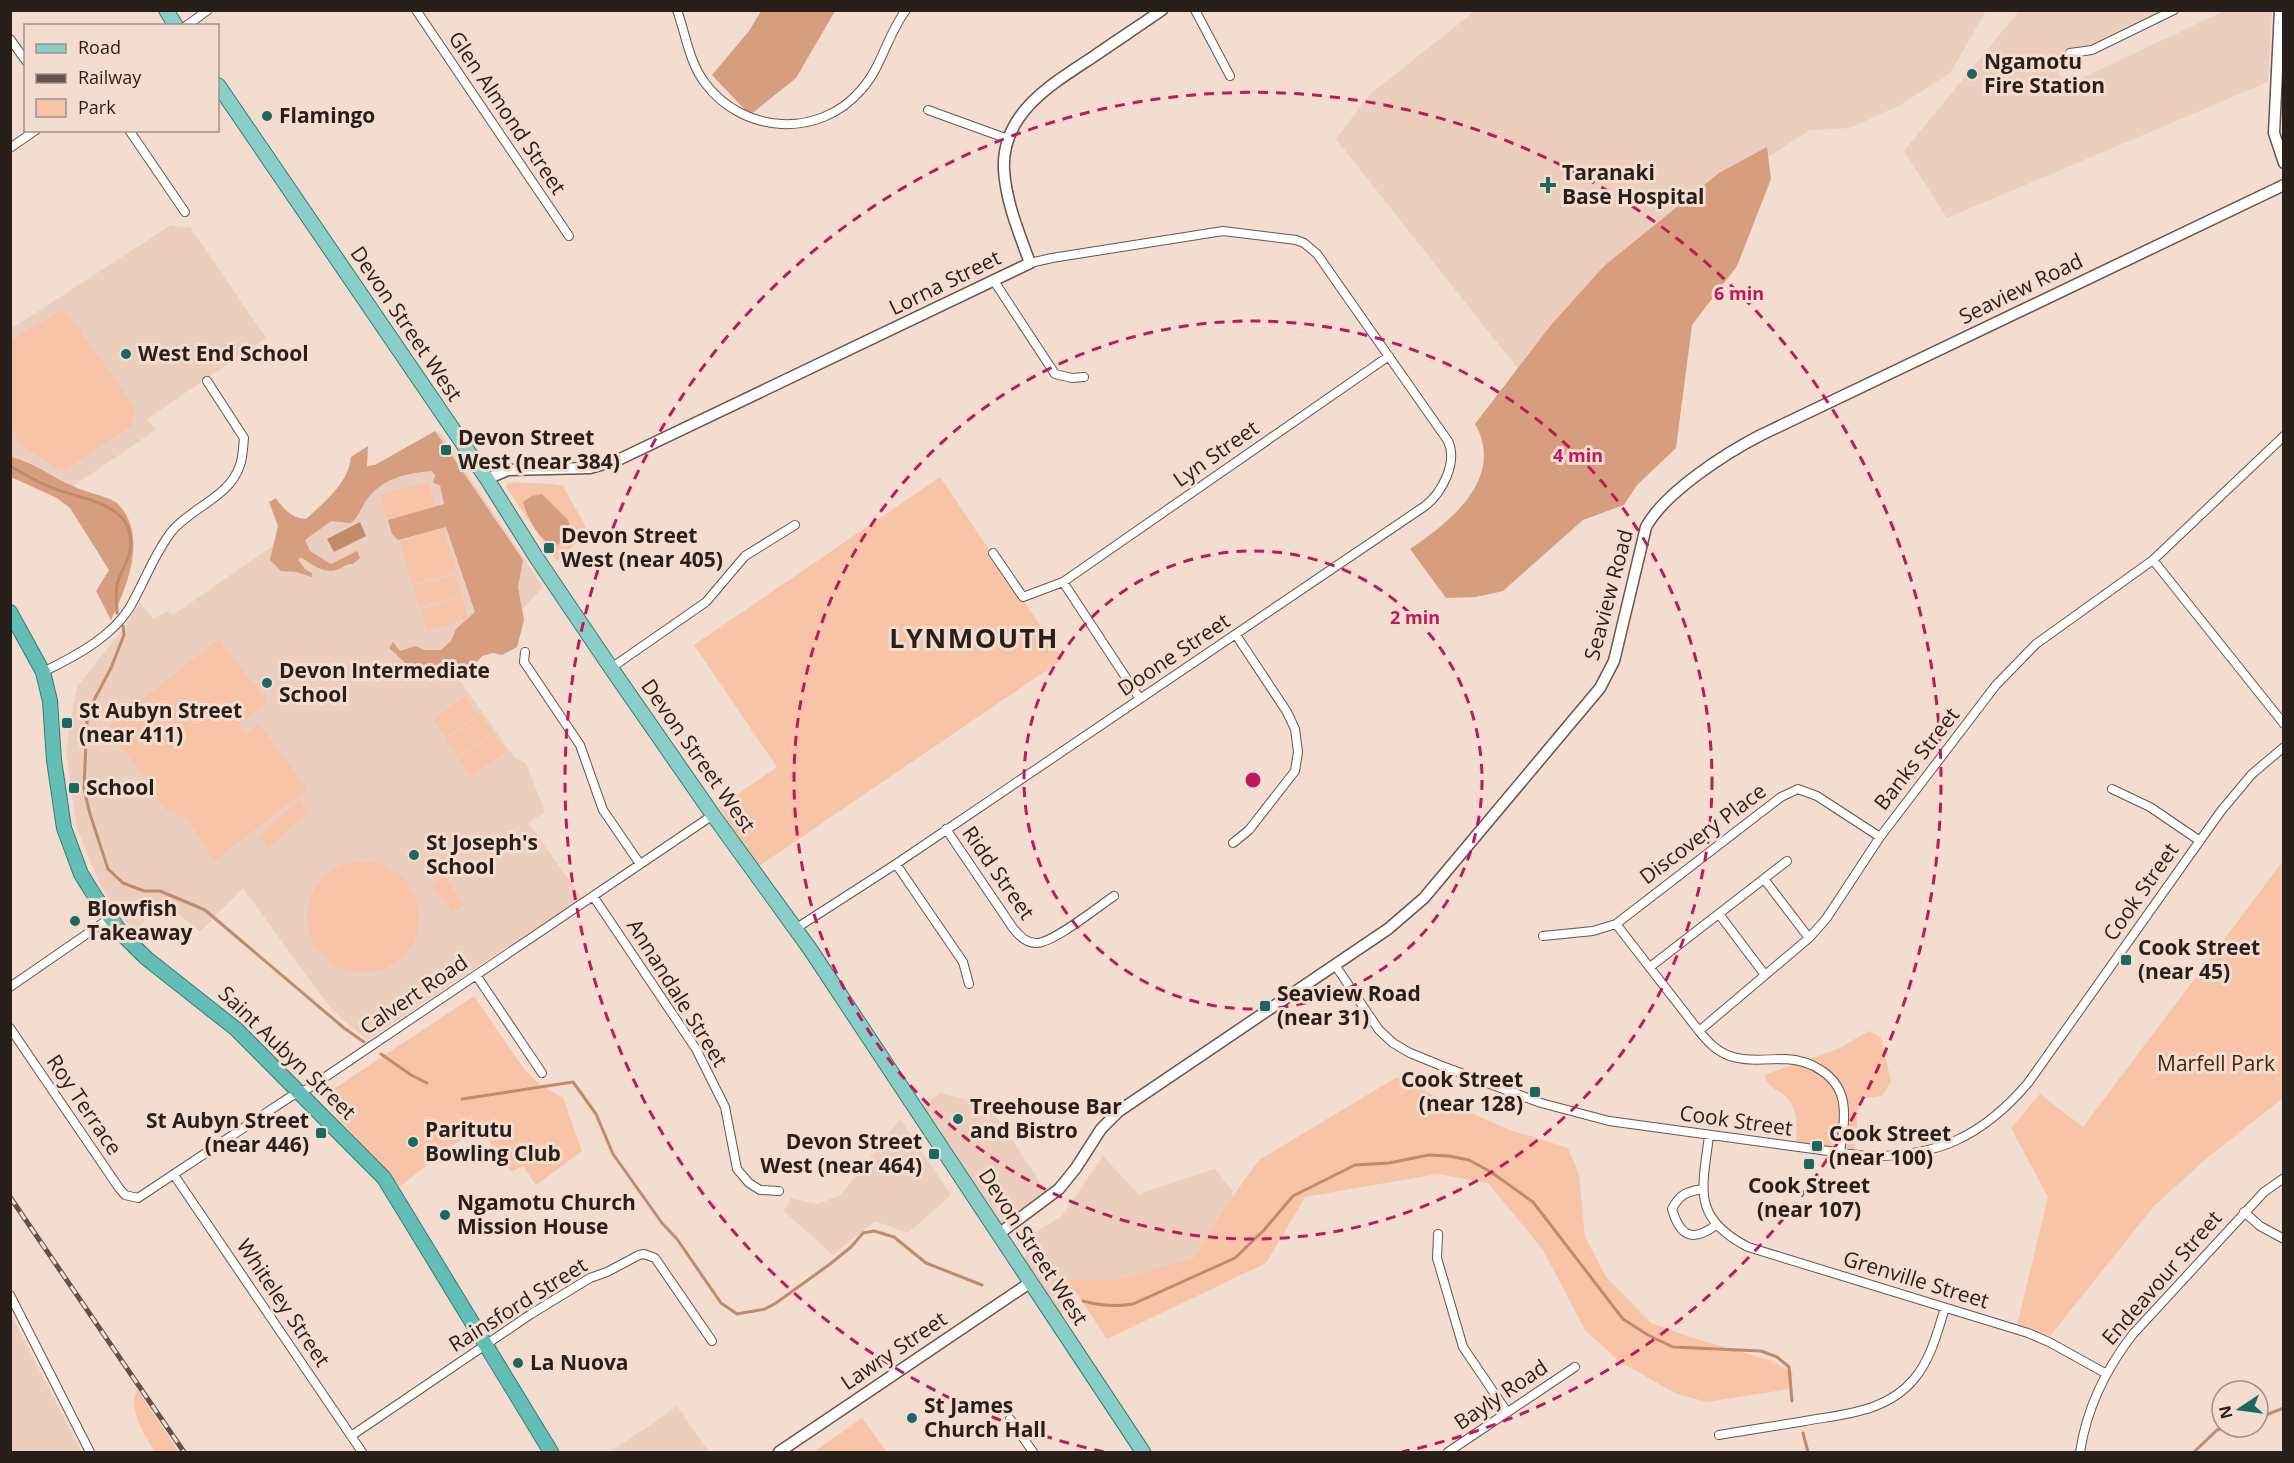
<svg xmlns="http://www.w3.org/2000/svg" width="2294" height="1463" font-family="'Open Sans',sans-serif">
<style>
.built{fill:#eccebe}
.green{fill:#f8c4a8}
.forest{fill:#d69d7f}
.water{fill:#c18a6b}
.lines{fill:none;stroke-linecap:round;stroke-linejoin:round}
.stream{stroke:#c18a6b;stroke-width:3}
.minor-casing{stroke:#68554b;stroke-width:10}
.tertiary-casing{stroke:#68554b;stroke-width:13}
.primary-casing{stroke:#357b73;stroke-width:16}
.trunk-casing{stroke:#357b73;stroke-width:16}
.minor{stroke:#fff;stroke-width:8}
.tertiary{stroke:#fff;stroke-width:10}
.primary{stroke:#8acec8;stroke-width:14}
.trunk{stroke:#63beb6;stroke-width:14}
.rail-casing{stroke:#60534d;stroke-width:5}
.rail{stroke:#f3dcd0;stroke-width:3;stroke-dasharray:9;stroke-linecap:butt}
.ring{fill:none;stroke:#c2185b;stroke-width:3;stroke-dasharray:10 8}
.poi-dot{fill:#1c6861;stroke:#f3dcd0;stroke-width:2}
.labels{text-anchor:middle;stroke-width:6;stroke-linejoin:round;paint-order:stroke}
.poi-label{font-size:21px;font-weight:bold;fill:#281f1b;stroke:#f3dcd0;text-anchor:start}
.street-label{font-size:21px;fill:#281f1b;stroke:#f3dcd0}
.park-label{font-size:21px;fill:#49240d;stroke:#f3dcd0}
.district-label{font-size:27px;font-weight:bold;letter-spacing:1.5px;fill:#281f1b;stroke:#f3dcd0}
.centre{fill:#c2185b;stroke:#f3dcd0;stroke-width:3}
.ring-label{font-size:18px;text-anchor:middle;font-weight:bold;fill:#c2185b;stroke:#f3dcd0;stroke-width:6;stroke-linejoin:round;paint-order:stroke}
</style>
<rect width="100%" height="100%" fill="#f3dcd0"/>
<path class="built" d="M1475,11H1986L1950,73L1900,105L1850,128L1810,130L1704,199L1518,369L1336,139L1369,95Z
M2019,11H2174L2061,65L2058,70L2059,76L2070,84L2224,11H2272L2268,82L1947,218L1904,151Z
M171,225L180,228L190,227L266,338L147,419L156,430L73,486L25,460L11,457V329Z
M439,431L543,587L459,679L515,758L526,763L545,812L528,823L582,898L367,1040L331,1009L243,888L200,932L165,902L135,930L117,913L100,885L76,826L66,747L77,687L126,625L140,602L153,619L167,611L173,615Z
M940,1093L989,1105L1050,1197L1000,1228L920,1107Z
M900,1119L951,1195L908,1233L875,1221L833,1255L784,1211L791,1198L817,1204L841,1195Z
M1103,1156L1138,1194L1215,1169L1233,1192L1229,1212L1206,1266L1079,1291L1059,1319L1026,1266L1025,1239L1062,1216Z
M11,1314L81,1452H11Z
M677,1406L709,1452H609L649,1426Z"/>
<path class="green" d="M62,310L82,330L84,336L136,409L131,426L62,471L22,446L11,428L10,341Z
M940,477L1063,659L759,866L719,807L777,767L694,645Z
M428,482L435,507L387,519L380,495Z
M513,482C530,484 546,482 563,486L588,531L557,561L506,487L507,483Z
M443,528L456,572L412,584L400,541Z
M456,575L462,596L419,607L414,586Z
M462,597L468,619L427,630L421,610Z
M219,639L267,701L238,725L246,734L259,724L308,789L214,861L187,819L166,810L153,796L144,776L106,728Z
M465,696L478,714L446,737L433,720Z
M480,714L493,732L458,757L445,740Z
M494,733L507,751L472,776L459,759Z
M299,800L309,811L268,848L258,837Z
M2283,861V1098L2207,1158L2154,1206L2050,1336L2017,1325L2048,1197L2011,1128L2040,1094L2083,1127Z
M307 917a56 56 0 1 1 112 0a56 56 0 1 1-112 0Z
M444,876L464,905L452,913L432,885Z
M474,996L524,1069L540,1085L563,1098L582,1151L536,1185L523,1166L511,1172L480,1128L442,1152L400,1187L331,1110L328,1102L323,1096Z
M1869,1031L1881,1037L1891,1082L1882,1096L1859,1099L1854,1154L1796,1148C1796,1132 1800,1110 1787,1098C1777,1087 1771,1092 1764,1075L1838,1049Z
M1397,1077L1450,1104L1510,1130L1568,1148L1579,1175L1585,1237L1606,1277L1651,1323L1693,1338L1772,1361L1793,1373L1789,1389L1707,1402L1677,1394L1620,1362L1585,1330L1543,1250L1488,1183L1437,1174L1305,1197L1266,1263L1107,1339L1068,1280L1118,1279L1194,1258L1230,1200L1259,1160Z
M137,1389L179,1452H156L154,1450C143,1433 128,1408 137,1389Z
M862,1418L887,1452H814Z"/>
<path class="forest" d="M761,11H835L796,78L750,115L712,75L749,31Z
M1767,147L1771,179L1737,266L1692,325L1676,448L1637,485L1624,505L1583,520L1503,591L1476,597L1446,598L1410,549C1450,522 1506,478 1475,424L1551,325L1604,266L1719,173Z
M435,431L523,560L518,587L524,620L517,647L502,655L493,653L482,656L468,672L456,665L442,669L410,667L389,648L393,642L400,651L415,646L424,650H441L451,641L456,629L475,612L446,527L398,540L392,534L388,520L444,504L440,485L433,483L435,475L432,471C405,473 379,479 364,504C359,512 359,517 350,523L331,521L305,540L310,551L331,564L357,551L360,558L353,564C345,564 343,568 336,570C322,574 311,563 300,557L298,560L305,569L312,573V577L296,572L281,571L270,560L278,526L269,502L276,498C284,510 292,518 306,519C325,502 349,482 351,457L368,446L367,466L375,465Z
M11,457C34,462 52,477 73,486C84,492 108,496 117,503C149,534 127,587 111,620L96,591L109,570L70,508L57,498L11,477Z
M542,494L568,520L573,536L554,546C537,538 528,519 523,502L532,496Z"/>
<path class="water" d="M360,522L366,536L334,552L327,539Z"/>
<g class="lines">
<path class="stream" d="M10,466C23,473 35,481 48,486C79,500 138,502 130,550C128,562 120,573 117,585C115,593 117,604 117,613
M123,626L124,635L111,668L91,706L87,720L84,789L90,814L108,869L123,883L144,891H160L205,910L344,1028L364,1042
M381,1054L411,1075L427,1083
M462,1099L573,1082L596,1114L613,1154L662,1223L677,1239L721,1303L737,1314L765,1309L776,1303L830,1264L851,1247L863,1233L874,1231L894,1237L926,1263L982,1285
M1083,1301C1101,1306 1115,1307 1133,1304L1235,1258L1264,1230L1293,1196L1355,1165L1389,1163L1429,1155L1449,1156L1469,1160L1491,1172L1533,1202L1623,1319L1648,1335L1673,1347L1761,1351L1777,1357L1789,1367L1792,1401
M2258,1418L2284,1408
M1803,1433L1808,1452
M2194,1452L2217,1430L2228,1427"/>
<g class="minor-casing">
<path id="minor" d="M416,10L569,236
M677,10C686,35 689,62 705,83C743,134 819,139 861,90C882,67 887,35 906,10
M1195,10L1230,76
M186,26L208,10
M10,39L26,61
M2070,53L2092,50L2174,10
M928,110L1008,139
M129,130L185,212
M10,148L36,130
M994,281L1055,374L1072,378L1084,377
M993,553L1023,597L1063,582L1389,356
M2153,560L2284,724
M1063,582L1140,699
M525,652L524,662L580,745L603,810L640,864
M611,668L706,602L745,556L795,525
M43,672C74,657 112,637 130,607C144,583 155,552 172,531C192,507 230,497 240,465C243,457 243,447 244,438L207,381
M2112,789L2150,807L2200,841
M946,829L1013,928C1019,936 1026,943 1036,943C1052,944 1099,906 1114,896
M1233,843L1249,830L1295,771L1298,752L1295,729L1287,712L1236,635
M896,864L963,962L969,984
M1764,879L1809,938
M593,896L696,1049L725,1107L737,1169L749,1183L760,1190L779,1191
M1719,914L1765,975
M1616,924L1699,1031L1809,938L1826,919L1880,837L1996,685L2036,644L2153,560L2284,436
M795,929L896,864L1425,506C1442,493 1458,462 1448,441L1317,254L1304,243L1296,240L1223,231L1052,258L1030,263
M1543,936L1593,931L1616,924L1781,797L1798,789L1817,796L1880,837
M1335,965L1379,1030L1393,1043L1410,1053L1442,1066L1541,1103L1609,1121L1865,1156C1936,1158 1982,1137 2028,1083L2221,811L2252,774L2284,747
M1650,967L1787,861
M476,975L542,1073
M10,987L110,918
M10,1028L119,1188L125,1195L138,1198L290,1097L309,1088L713,815
M1699,1031C1708,1042 1716,1051 1730,1056C1748,1062 1767,1059 1785,1059C1811,1060 1838,1075 1843,1102C1846,1119 1842,1136 1840,1153
M1709,1136C1702,1190 1692,1218 1748,1247L2028,1333L2049,1342L2105,1373
M174,1175L362,1452
M1702,1189C1686,1192 1680,1194 1672,1209C1680,1236 1692,1243 1716,1225
M2244,1212L2260,1226L2284,1239
M1438,1234L1437,1258L1463,1347L1507,1412
M10,1295L90,1452
M1010,1419L1033,1452
M1719,1435C1748,1430 1776,1426 1805,1421C1844,1414 1887,1412 1914,1379C1931,1359 1937,1333 1945,1308
M351,1436L531,1314L590,1278L607,1272L639,1255L644,1254L655,1258L712,1341
M1448,1452L1575,1367
M2080,1452C2087,1407 2105,1370 2133,1334L2264,1192L2284,1178"/>
</g>
<g class="tertiary-casing">
<path id="tertiary" d="M2280,10L2274,133L2284,163
M487,479L508,470L590,468L618,460L1030,263C1019,233 1006,202 1004,170C1001,113 1052,84 1093,57C1116,41 1139,26 1162,10
M1000,1233L1059,1189L1076,1168L1101,1129L1119,1111L1388,929L1424,898L1600,688L1614,661L1646,527C1665,492 1726,453 1761,435L2284,185
M779,1452L1031,1282"/>
</g>
<g class="primary-casing">
<path id="primary" d="M166,10L176,26
M218,85L487,479L536,557L611,668L713,815L810,949L1143,1452"/>
</g>
<g class="trunk-casing">
<path id="trunk" d="M10,612L43,672L50,701L54,760L64,828L81,874L96,898L123,935L146,958L236,1029L384,1178L551,1452"/>
</g>
<use href="#minor" class="minor"/>
<use href="#tertiary" class="tertiary"/>
<use href="#primary" class="primary"/>
<use href="#trunk" class="trunk"/>
<g class="rail-casing">
<path id="rail" d="M10,1197L184,1452"/>
</g>
<use href="#rail" class="rail"/>
</g>
<g class="ring">
<circle cx="1253" cy="780" r="229"/>
<circle cx="1253" cy="780" r="459"/>
<path d="M1104 1452A688 688 0 1 1 1402 1452"/>
</g>
<g class="poi-dot">
<circle cx="1972" cy="74" r="6"/>
<circle cx="267" cy="116" r="6"/>
<path d="M1545 176h6v6h6v6h-6v6h-6v-6h-6v-6h6z"/>
<circle cx="126" cy="354" r="6"/>
<rect x="440" y="444" width="12" height="12" rx="3"/>
<rect x="543" y="542" width="12" height="12" rx="3"/>
<circle cx="267" cy="683" r="6"/>
<rect x="61" y="717" width="12" height="12" rx="3"/>
<rect x="68" y="782" width="12" height="12" rx="3"/>
<circle cx="414" cy="855" r="6"/>
<circle cx="75" cy="921" r="6"/>
<rect x="2120" y="954" width="12" height="12" rx="3"/>
<rect x="1259" y="1000" width="12" height="12" rx="3"/>
<rect x="1529" y="1086" width="12" height="12" rx="3"/>
<circle cx="958" cy="1119" r="6"/>
<rect x="315" y="1127" width="12" height="12" rx="3"/>
<circle cx="413" cy="1142" r="6"/>
<rect x="1811" y="1140" width="12" height="12" rx="3"/>
<rect x="928" y="1148" width="12" height="12" rx="3"/>
<rect x="1803" y="1158" width="12" height="12" rx="3"/>
<circle cx="445" cy="1215" r="6"/>
<circle cx="518" cy="1363" r="6"/>
<circle cx="912" cy="1418" r="6"/>
</g>
<g class="labels">
<g class="poi-label">
<text x="1984" y="69">Ngamotu<tspan x="1984" dy="24">Fire Station</tspan></text>
<text x="279" y="123">Flamingo</text>
<text x="1562" y="180">Taranaki<tspan x="1562" dy="24">Base Hospital</tspan></text>
<text x="138" y="361">West End School</text>
<text x="458" y="445">Devon Street<tspan x="458" dy="24">West (near 384)</tspan></text>
<text x="561" y="543">Devon Street<tspan x="561" dy="24">West (near 405)</tspan></text>
<text x="279" y="678">Devon Intermediate<tspan x="279" dy="24">School</tspan></text>
<text x="79" y="718">St Aubyn Street<tspan x="79" dy="24">(near 411)</tspan></text>
<text x="86" y="795">School</text>
<text x="426" y="850">St Joseph's<tspan x="426" dy="24">School</tspan></text>
<text x="87" y="916">Blowfish<tspan x="87" dy="24">Takeaway</tspan></text>
<text x="2138" y="955">Cook Street<tspan x="2138" dy="24">(near 45)</tspan></text>
<text x="1277" y="1001">Seaview Road<tspan x="1277" dy="24">(near 31)</tspan></text>
<text x="1523" y="1087" text-anchor="end">Cook Street<tspan x="1523" dy="24">(near 128)</tspan></text>
<text x="970" y="1114">Treehouse Bar<tspan x="970" dy="24">and Bistro</tspan></text>
<text x="309" y="1128" text-anchor="end">St Aubyn Street<tspan x="309" dy="24">(near 446)</tspan></text>
<text x="425" y="1137">Paritutu<tspan x="425" dy="24">Bowling Club</tspan></text>
<text x="1829" y="1141">Cook Street<tspan x="1829" dy="24">(near 100)</tspan></text>
<text x="922" y="1149" text-anchor="end">Devon Street<tspan x="922" dy="24">West (near 464)</tspan></text>
<text x="1809" y="1193" text-anchor="middle">Cook Street<tspan x="1809" dy="24">(near 107)</tspan></text>
<text x="457" y="1210">Ngamotu Church<tspan x="457" dy="24">Mission House</tspan></text>
<text x="530" y="1370">La Nuova</text>
<text x="924" y="1413">St James<tspan x="924" dy="24">Church Hall</tspan></text>
</g>
<g class="street-label">
<text transform="translate(507 113) rotate(56)" y="7">Glen Almond Street</text>
<text transform="translate(945 283) rotate(-26)" y="7">Lorna Street</text>
<text transform="translate(2021 289) rotate(-26)" y="7">Seaview Road</text>
<text transform="translate(406 324) rotate(56)" y="7">Devon Street West</text>
<text transform="translate(1216 454) rotate(-35)" y="7">Lyn Street</text>
<text transform="translate(1609 595) rotate(-75)" y="7">Seaview Road</text>
<text transform="translate(1174 655) rotate(-34)" y="7">Doone Street</text>
<text transform="translate(698 756) rotate(55)" y="7">Devon Street West</text>
<text transform="translate(1917 759) rotate(-52)" y="7">Banks Street</text>
<text transform="translate(1703 834) rotate(-37)" y="7">Discovery Place</text>
<text transform="translate(998 873) rotate(55)" y="7">Ridd Street</text>
<text transform="translate(2141 892) rotate(-55)" y="7">Cook Street</text>
<text transform="translate(677 993) rotate(58)" y="7">Annandale Street</text>
<text transform="translate(414 995) rotate(-34)" y="7">Calvert Road</text>
<text transform="translate(287 1053) rotate(44)" y="7">Saint Aubyn Street</text>
<text transform="translate(84 1105) rotate(56)" y="7">Roy Terrace</text>
<text transform="translate(1736 1121) rotate(8)" y="7">Cook Street</text>
<text transform="translate(1033 1247) rotate(57)" y="7">Devon Street West</text>
<text transform="translate(2162 1278) rotate(-49)" y="7">Endeavour Street</text>
<text transform="translate(1916 1280) rotate(17)" y="7">Grenville Street</text>
<text transform="translate(283 1303) rotate(56)" y="7">Whiteley Street</text>
<text transform="translate(518 1305) rotate(-32)" y="7">Rainsford Street</text>
<text transform="translate(894 1351) rotate(-34)" y="7">Lawry Street</text>
<text transform="translate(1501 1395) rotate(-34)" y="7">Bayly Road</text>
</g>
<g class="park-label">
<text x="2216" y="1071">Marfell Park</text>
</g>
<g class="district-label">
<text x="974" y="648">LYNMOUTH</text>
</g>
</g>
<circle cx="1253" cy="780" r="9" class="centre"/>
<g class="ring-label">
<text x="1739" y="300">6 min</text>
<text x="1578" y="462">4 min</text>
<text x="1415" y="624">2 min</text>
</g>
<rect width="2294" height="1463" fill="none" stroke="#281f1b" stroke-width="24"/>
<rect x="24" y="24" width="195" height="108" fill="#f3dcd0" stroke="#a29088" stroke-width="1.5"/>
<rect x="36" y="44" width="30" height="9" fill="#8acec8" stroke="#a29088" stroke-width="1.5"/>
<text x="78" y="54" font-size="18" fill="#281f1b">Road</text>
<rect x="36" y="74" width="30" height="9" fill="#60534d" stroke="#a29088" stroke-width="1.5"/>
<text x="78" y="84" font-size="18" fill="#281f1b">Railway</text>
<rect x="36" y="99" width="30" height="18" fill="#f8c4a8" stroke="#a29088" stroke-width="1.5"/>
<text x="78" y="114" font-size="18" fill="#281f1b">Park</text>
<g transform="translate(2240 1409) rotate(257)"><circle r="28" fill="#f3dcd0" stroke="#a29088" stroke-width="1.5"/>
<path d="M0-4.5L10 22L0 15L-10 22Z" fill="#1c6861"/>
<text y="-9" font-size="16" font-weight="bold" text-anchor="middle" fill="#281f1b">N</text>
</g>
</svg>
